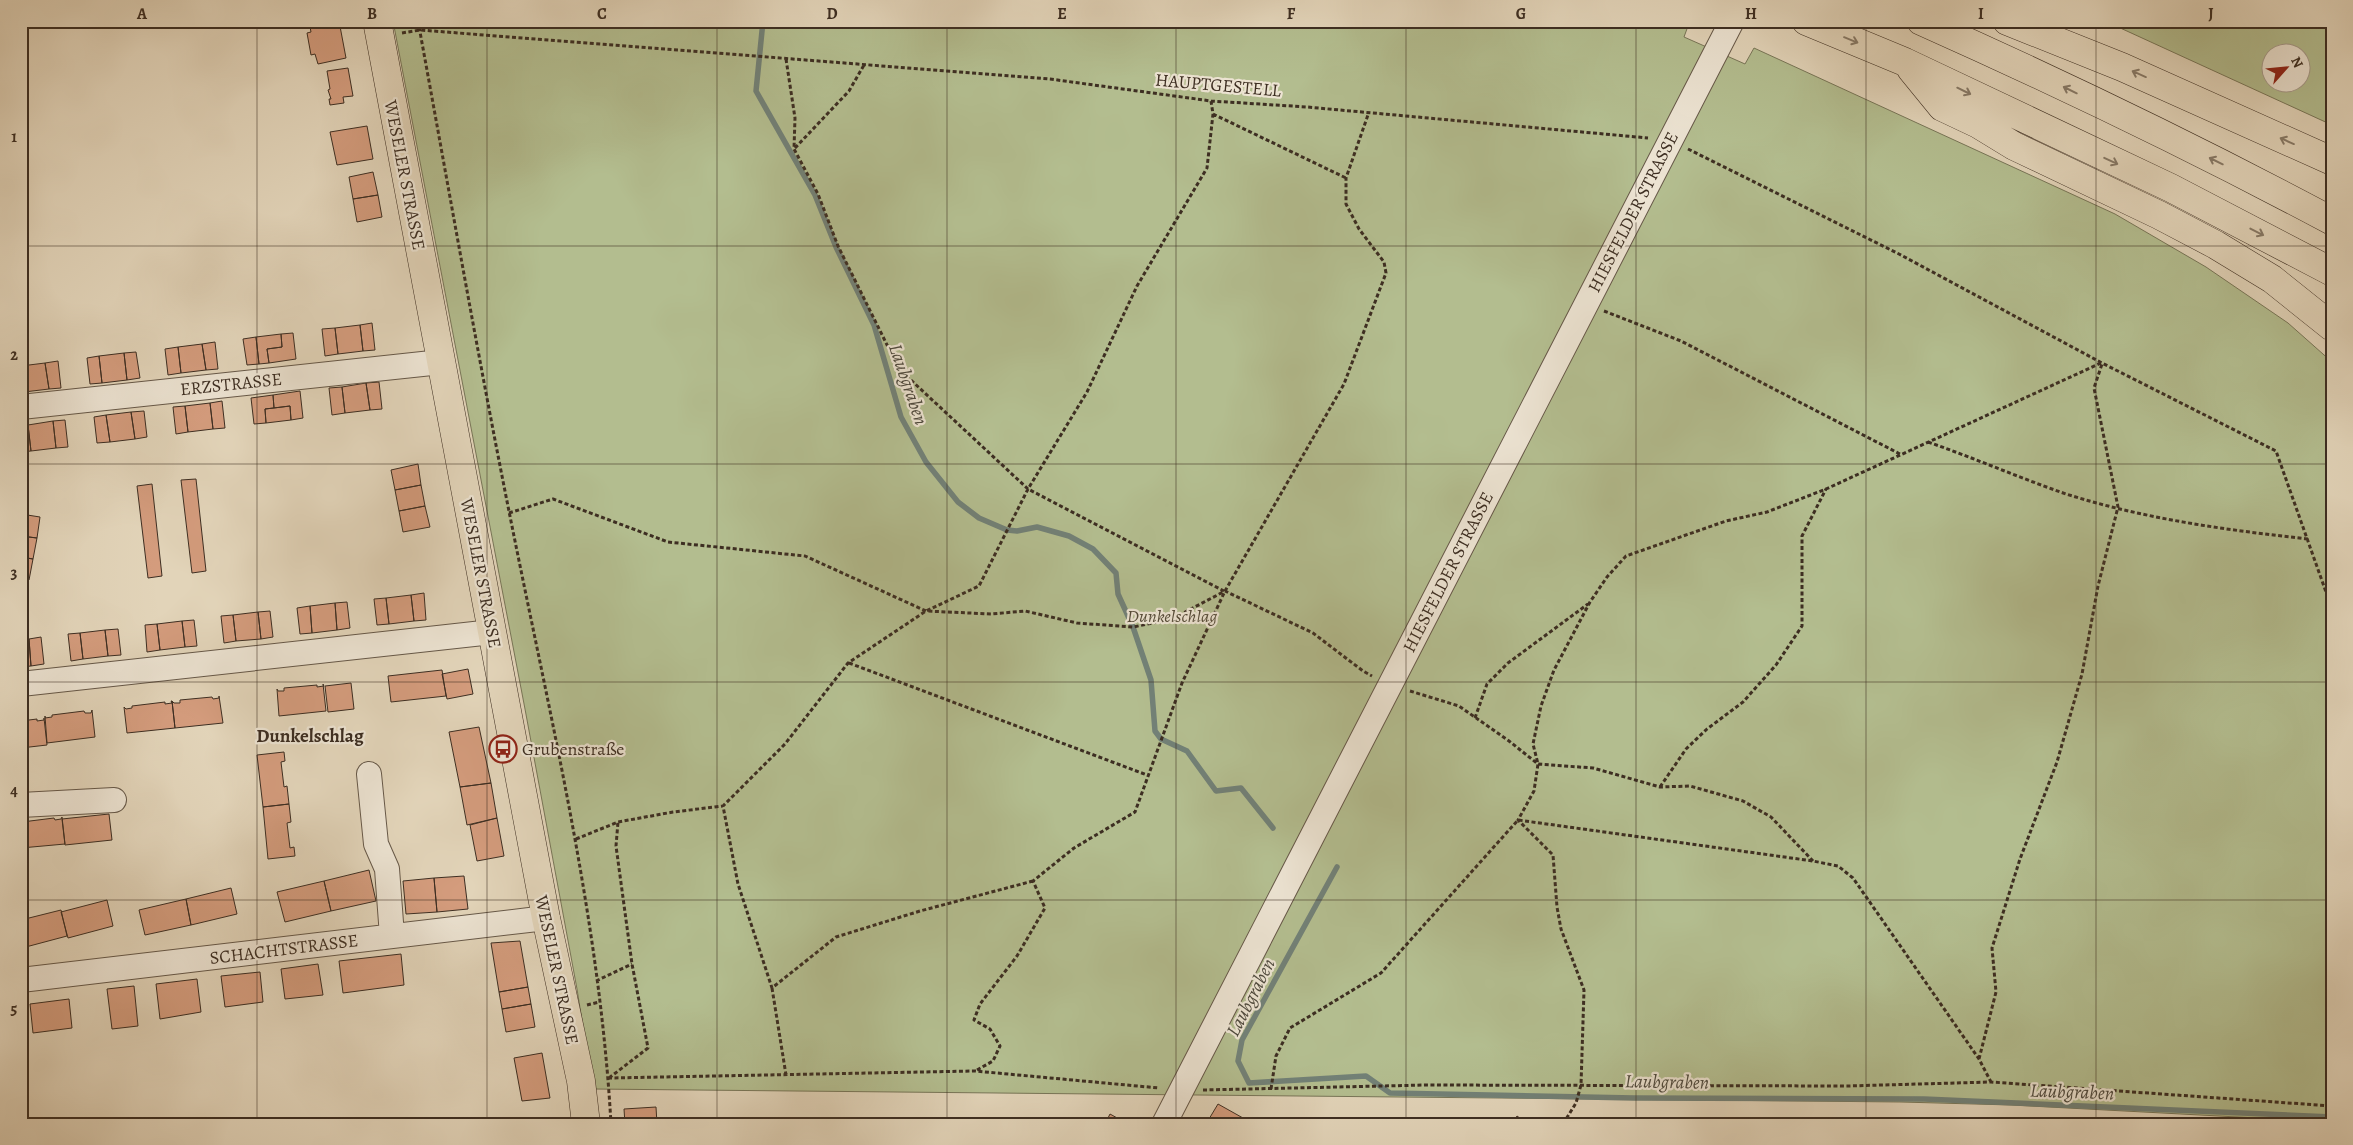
<svg xmlns="http://www.w3.org/2000/svg" width="2353" height="1145" font-family="Alegreya,serif">
<style>
.green{fill:#b3bd8f;stroke:#787658;fill-rule:evenodd}
.lines{fill:none;stroke-linecap:round;stroke-linejoin:round}
.stream{stroke:#728177;stroke-width:5.5}
.building{fill:#d49c7d;stroke:#3d2e22}
.minor-casing{stroke:#665848;stroke-width:26}
.major-casing{stroke:#3d2e22;stroke-width:29}
.highway-casing{stroke:#3d2e22;stroke-width:29}
.path{stroke:#3d2e22;stroke-width:3;stroke-dasharray:4 2.5;stroke-linecap:butt}
.minor{stroke:#ece3d2;stroke-width:24}
.major{stroke:#e2d4b9;stroke-width:28}
.highway{stroke:#e2d4b9;stroke-width:28}
.rail{stroke:#3d2e22;stroke-width:4;stroke-dasharray:9 9;stroke-linecap:butt}
.oneway{stroke:#877966}
.grid{fill:none;stroke:#3d2e22;stroke-width:1;stroke-opacity:0.55}
.labels{text-anchor:middle;stroke-width:4.5;stroke-linejoin:round;paint-order:stroke}
.street-label{font-size:18px;fill:#3d2e22;stroke:#ece3d2}
.park-label{font-size:18px;font-style:italic;fill:#554b38;stroke:#ece3d2}
.poi-label{font-size:18px;fill:#3d2e22;stroke:#ece3d2;text-anchor:start}
.water-label{font-size:19px;font-style:italic;fill:#4f4a3e;stroke:#ece3d2}
.neighbourhood-label{font-size:19px;font-weight:bold;fill:#3d2e22;stroke:#ece3d2}
.neatline{fill:none;stroke:#3d2e22;stroke-width:2}
.grid-label{font-size:16px;text-anchor:middle;font-weight:bold;fill:#3d2e22}
</style>
<rect width="100%" height="100%" fill="#e2d4b9"/>
<filter id="stains"><feTurbulence type="fractalNoise" baseFrequency=".004" numOctaves="4"/><feColorMatrix values="0 0 0 0 .2 0 0 0 0 .09 0 0 0 0 .02 0 0 0 .5 -.17"/></filter>
<radialGradient id="worn" r=".72"><stop offset=".6" stop-color="#630" stop-opacity="0"/><stop offset="1" stop-color="#630" stop-opacity=".3"/></radialGradient>
<path class="green" d="M393,21H1674L1688,26L1684,37L1745,64L1754,48L2115,214L2206,267L2288,323L2332,362V1122L2011,1105L1901,1102L593,1089L577,989L525,709Z
M2105,21H2332V125ZM2270,52H2300V82H2270Z"/>
<g class="lines">
<path class="stream" d="M763,21L756,91L815,195L836,247L874,325L901,417L926,462L958,502L979,518L1007,530L1017,531L1037,527L1069,536L1093,549L1116,573L1118,594L1133,627L1151,680L1155,731L1161,739L1187,751L1216,791L1241,788L1273,828
M1337,867L1242,1040L1238,1061L1249,1083L1366,1076L1390,1093L1634,1098L1924,1099L2332,1117"/>
</g>
<path class="building" d="M315,21H339L346,58L318,64L315,54L311,55L307,33L311,32L309,22Z
M348,68L353,96L343,97L344,103L330,105L329,99H331L328,90L330,89L327,71Z
M367,126L373,159L337,165L330,132Z
M373,172L378,195L353,199L349,177Z
M378,195L382,217L357,222L353,199Z
M372,323L375,350L363,351L360,325Z
M360,325L363,351L338,354L335,328Z
M335,328L338,354L325,356L322,329Z
M293,333L296,359L269,363L267,349L282,347L281,334Z
M281,334L282,347L267,349L269,363L259,364L256,337Z
M256,337L259,364L247,365L243,339Z
M215,342L218,369L206,370L202,344Z
M202,344L206,370L181,373L178,347Z
M178,347L181,373L168,375L165,349Z
M136,352L140,378L127,380L124,353Z
M124,353L127,380L102,383L99,356Z
M99,356L102,383L90,384L87,358Z
M58,361L61,388L49,389L45,363Z
M45,363L49,389L24,392L21,366Z
M21,371L24,392L21,393Z
M379,382L382,409L370,410L366,383Z
M366,383L370,410L345,413L342,387Z
M342,387L345,413L332,415L329,388Z
M300,391L303,418L291,420L290,406L274,408L273,395Z
M273,395L274,408L265,409L266,423L254,424L251,398Z
M222,401L225,428L213,429L210,403Z
M210,403L213,429L188,432L185,406Z
M185,406L188,432L176,434L173,407Z
M290,406L291,420L266,423L265,409Z
M144,411L147,437L135,439L131,412Z
M131,412L135,439L110,442L106,415Z
M106,415L110,442L97,443L94,417Z
M65,420L68,447L56,448L53,421Z
M53,421L56,448L31,451L28,425Z
M21,425H28L31,451L21,452Z
M418,464L421,485L395,490L391,470Z
M196,479L206,571L192,573L181,480Z
M152,484L162,576L148,578L137,486Z
M421,485L425,506L399,511L395,490Z
M425,506L430,527L403,532L399,511Z
M21,514L40,517L37,538L21,536Z
M21,536L37,538L33,559L21,557Z
M21,557L33,559L29,580L21,579Z
M424,593L426,620L414,621L411,595Z
M411,595L414,621L389,624L386,598Z
M386,598L389,624L377,625L374,599Z
M347,602L350,628L337,630L335,603Z
M335,603L337,630L312,633L310,606Z
M310,606L312,633L300,634L297,608Z
M270,611L273,637L261,639L258,612Z
M258,612L261,639L236,641L233,615Z
M233,615L236,641L224,643L221,616Z
M194,620L197,646L185,647L182,621Z
M182,621L185,647L160,650L157,624Z
M157,624L160,650L147,652L145,625Z
M118,629L121,655L108,656L105,630Z
M105,630L108,656L83,659L80,633Z
M80,633L83,659L71,661L68,634Z
M41,637L44,664L31,666L29,639Z
M29,639L31,666L21,667V640Z
M468,669L473,694L447,699L442,674Z
M442,670L446,696L391,702L388,676Z
M351,683L354,709L328,712L325,686Z
M323,684L326,711L279,716L277,689L278,691H284V688L317,685V687L324,686Z
M219,696L223,723L175,728L172,701L174,703H180V700L212,697L213,699L219,698Z
M171,701H172L175,728L127,733L124,707L126,709L132,708V706L165,702V704L172,703Z
M92,710L95,737L47,743L45,716V718L52,717V715L84,711L85,713H91Z
M44,718L47,745L21,748V721L37,719V721L44,720Z
M479,727L491,783L460,787L449,732Z
M284,752L285,761L281,762L284,787L287,786L289,804L263,807L257,755Z
M491,783L497,818L467,825L460,787Z
M289,804L291,822L287,823L290,848L294,847L295,856L268,859L263,807Z
M109,814L112,840L65,845L62,819Z
M62,817L65,844L21,848L22,822L54,818L55,820L61,819Z
M497,818L504,856L477,861L470,825Z
M369,870L376,901L331,911L324,881Z
M464,876L468,909L437,912L434,878Z
M434,878L437,912L406,914L403,881Z
M324,881L331,911L285,922L277,892Z
M231,888L237,914L191,925L186,899Z
M186,899L191,925L145,935L139,910Z
M107,900L113,926L68,938L61,912Z
M61,910L67,936L22,948L21,920Z
M520,941L528,987L499,992L491,943Z
M401,954L404,985L343,993L339,961Z
M318,964L323,995L285,999L281,969Z
M260,972L263,1002L225,1007L221,976Z
M197,979L201,1012L160,1019L156,984Z
M134,986L138,1026L112,1029L107,989Z
M528,987L531,1004L502,1009L499,992Z
M69,999L72,1028L33,1033L30,1004Z
M531,1004L535,1027L506,1032L502,1009Z
M542,1053L550,1098L522,1101L514,1058Z
M1218,1104L1243,1118L1239,1124H1206Z
M656,1107L657,1124H625L624,1109Z
M1110,1114L1128,1124H1105Z
M1517,1116L1528,1124H1512Z"/>
<g class="lines">
<g class="minor-casing">
<path id="minor" d="M21,407L441,362
M21,684L492,632
M369,774L376,844L387,869L392,936
M21,805L114,800
M21,980L546,918
M1164,1124L1732,21"/>
</g>
<g class="major-casing">
<path id="major" d="M377,21L546,918L581,1081L586,1124"/>
</g>
<g class="highway-casing">
<path id="highway" d="M1806,21L1905,62L2171,188L2332,272
M1921,21C2060,83 2197,149 2332,221
M2007,21L2122,67L2332,161
M1911,69L1942,107L1978,124L2014,146L2159,215L2216,245L2272,279L2332,327"/>
</g>
<path class="path" d="M418,21C450,195 480,369 515,541C554,734 600,927 611,1124
M402,33L420,30L1050,79L1211,101L1307,107L1648,138
M786,59L795,118L794,149L818,194L838,246L899,369L1028,489L1224,591
M1213,114L1346,178
M795,148L849,91L864,65
M1688,149L1899,254L2102,363L2276,451L2332,609
M1604,311L1681,341L1900,454
M1928,442C1974,458 2020,478 2066,494C2145,519 2226,530 2308,539
M509,513L553,499L668,542L805,556L926,611L991,614L1025,611L1077,623L1133,627L1172,619L1225,591L1313,633L1363,671L1372,676
M849,663L1147,775
M1410,691L1459,706L1509,741L1538,764L1593,768L1660,787L1690,786L1743,801L1771,817L1813,861
M1475,718L1487,684L1508,663L1588,604
M1660,787L1686,749L1707,729L1743,702L1776,665L1802,626V536L1826,489
M576,839L618,822L673,812L723,806
M1033,881L920,911L836,937L772,988L738,884L723,806L785,744L848,663L926,611L979,586L1028,489L1087,392L1137,286L1207,168L1213,114L1211,101
M596,981L632,964
M772,988L786,1075
M587,1005L599,1002
M1979,1059L1996,992L1992,948L2020,859L2057,762L2082,674L2098,586L2118,507L2094,388L2102,364
M977,1070L993,1061L1000,1046L990,1029L974,1020L980,1004L1017,956L1045,908L1033,881L1074,848L1135,812L1182,683L1225,591L1344,384L1386,273L1384,262L1359,229L1346,204V178L1369,112
M608,1078L975,1071L1159,1088
M609,1078L648,1048L632,964L616,846L618,822
M1271,1089L1276,1056L1290,1028L1381,973L1518,820L1813,861L1838,866L1853,878L1979,1059L1991,1082
M1203,1090L1427,1085L1847,1086L1991,1082L2332,1106
M1563,1124L1576,1103L1581,1085L1584,990L1561,929L1557,907L1553,855L1518,820L1534,791L1538,764L1533,744L1541,706L1554,670L1590,602L1607,577L1626,556L1726,521L1767,512L1826,489L2101,363"/>
<use href="#minor" class="minor"/>
<use href="#major" class="major"/>
<use href="#highway" class="highway"/>
<path class="rail" d="M21,35L23,21"/>
</g>
<defs><path id="oneway-shaft" d="M-6 0H5M1.5-3L5.5 0L1.5 3" fill="none" stroke-width="1.6" stroke-linecap="round" stroke-linejoin="round" transform="scale(1.25)"/></defs>
<g class="oneway">
<use href="#oneway-shaft" transform="translate(1851 40) rotate(22)"/>
<use href="#oneway-shaft" transform="translate(2139 74) rotate(-156)"/>
<use href="#oneway-shaft" transform="translate(2070 90) rotate(-154)"/>
<use href="#oneway-shaft" transform="translate(1964 91) rotate(26)"/>
<use href="#oneway-shaft" transform="translate(2287 141) rotate(-156)"/>
<use href="#oneway-shaft" transform="translate(2111 161) rotate(25)"/>
<use href="#oneway-shaft" transform="translate(2216 161) rotate(-154)"/>
<use href="#oneway-shaft" transform="translate(2257 232) rotate(27)"/>
</g>
<path class="grid" d="M257,21V1124M487,21V1124M717,21V1124M947,21V1124M1176,21V1124M1406,21V1124M1636,21V1124M1866,21V1124M2096,21V1124M21,246H2332M21,464H2332M21,682H2332M21,900H2332"/>
<defs>
<g id="bus-ring" transform="scale(1.4375)"><circle r="9.5" fill="#ece3d2" stroke="#8f2418" stroke-width="1.5"/><path d="M-5-6H5V4H4V6H2V4H-2V6H-4V4H-5ZM-3.5-4V0h7V-4ZM-3.5 1.2v1.5H-2V1.2ZM2 1.2v1.5H3.5V1.2Z" fill="#8f2418"/></g>
</defs>
<g fill-rule="evenodd">
<use href="#bus-ring" x="503" y="749"/>
</g>
<g class="labels">
<g class="street-label">
<text transform="translate(1218 85) rotate(5)" y="6">HAUPTGESTELL</text>
<text transform="translate(405 175) rotate(79)" y="6">WESELER STRASSE</text>
<text transform="translate(1633 212) rotate(-63)" y="6">HIESFELDER STRASSE</text>
<text transform="translate(231 384) rotate(-6)" y="6">ERZSTRASSE</text>
<text transform="translate(1448 572) rotate(-63)" y="6">HIESFELDER STRASSE</text>
<text transform="translate(481 573) rotate(79)" y="6">WESELER STRASSE</text>
<text transform="translate(284 949) rotate(-7)" y="6">SCHACHTSTRASSE</text>
<text transform="translate(557 970) rotate(78)" y="6">WESELER STRASSE</text>
</g>
<g class="park-label">
<text x="1172" y="622">Dunkelschlag</text>
</g>
<g class="poi-label">
<text x="522" y="755">Grubenstraße</text>
</g>
<g class="water-label">
<text transform="translate(909 384) rotate(71)" y="7">Laubgraben</text>
<text transform="translate(1250 997) rotate(-63)" y="7">Laubgraben</text>
<text transform="translate(1667 1081) rotate(1)" y="7">Laubgraben</text>
<text transform="translate(2072 1091) rotate(2)" y="7">Laubgraben</text>
</g>
<g class="neighbourhood-label">
<text x="310" y="742">Dunkelschlag</text>
</g>
</g>
<rect width="2353" height="1145" fill="none" stroke="#e2d4b9" stroke-width="55"/>
<g transform="translate(2286 68) rotate(63)"><circle r="24" fill="#ece3d2" stroke="#a69b8c"/>
<path d="M0-4L9 19L0 12L-9 19Z" fill="#8f2418"/>
<text y="-8" font-size="14" font-weight="bold" text-anchor="middle" fill="#3d2e22">N</text>
</g>
<rect x="28" y="28" width="2298" height="1090" class="neatline"/>
<g class="grid-label">
<text x="142" y="19">A</text>
<text x="372" y="19">B</text>
<text x="602" y="19">C</text>
<text x="832" y="19">D</text>
<text x="1062" y="19">E</text>
<text x="1291" y="19">F</text>
<text x="1521" y="19">G</text>
<text x="1751" y="19">H</text>
<text x="1981" y="19">I</text>
<text x="2211" y="19">J</text>
<text x="14" y="142">1</text>
<text x="14" y="360">2</text>
<text x="14" y="578">3</text>
<text x="14" y="796">4</text>
<text x="14" y="1014">5</text>
</g>
<rect width="100%" height="100%" filter="url(#stains)"/>
<rect width="100%" height="100%" fill="url(#worn)"/>
</svg>
